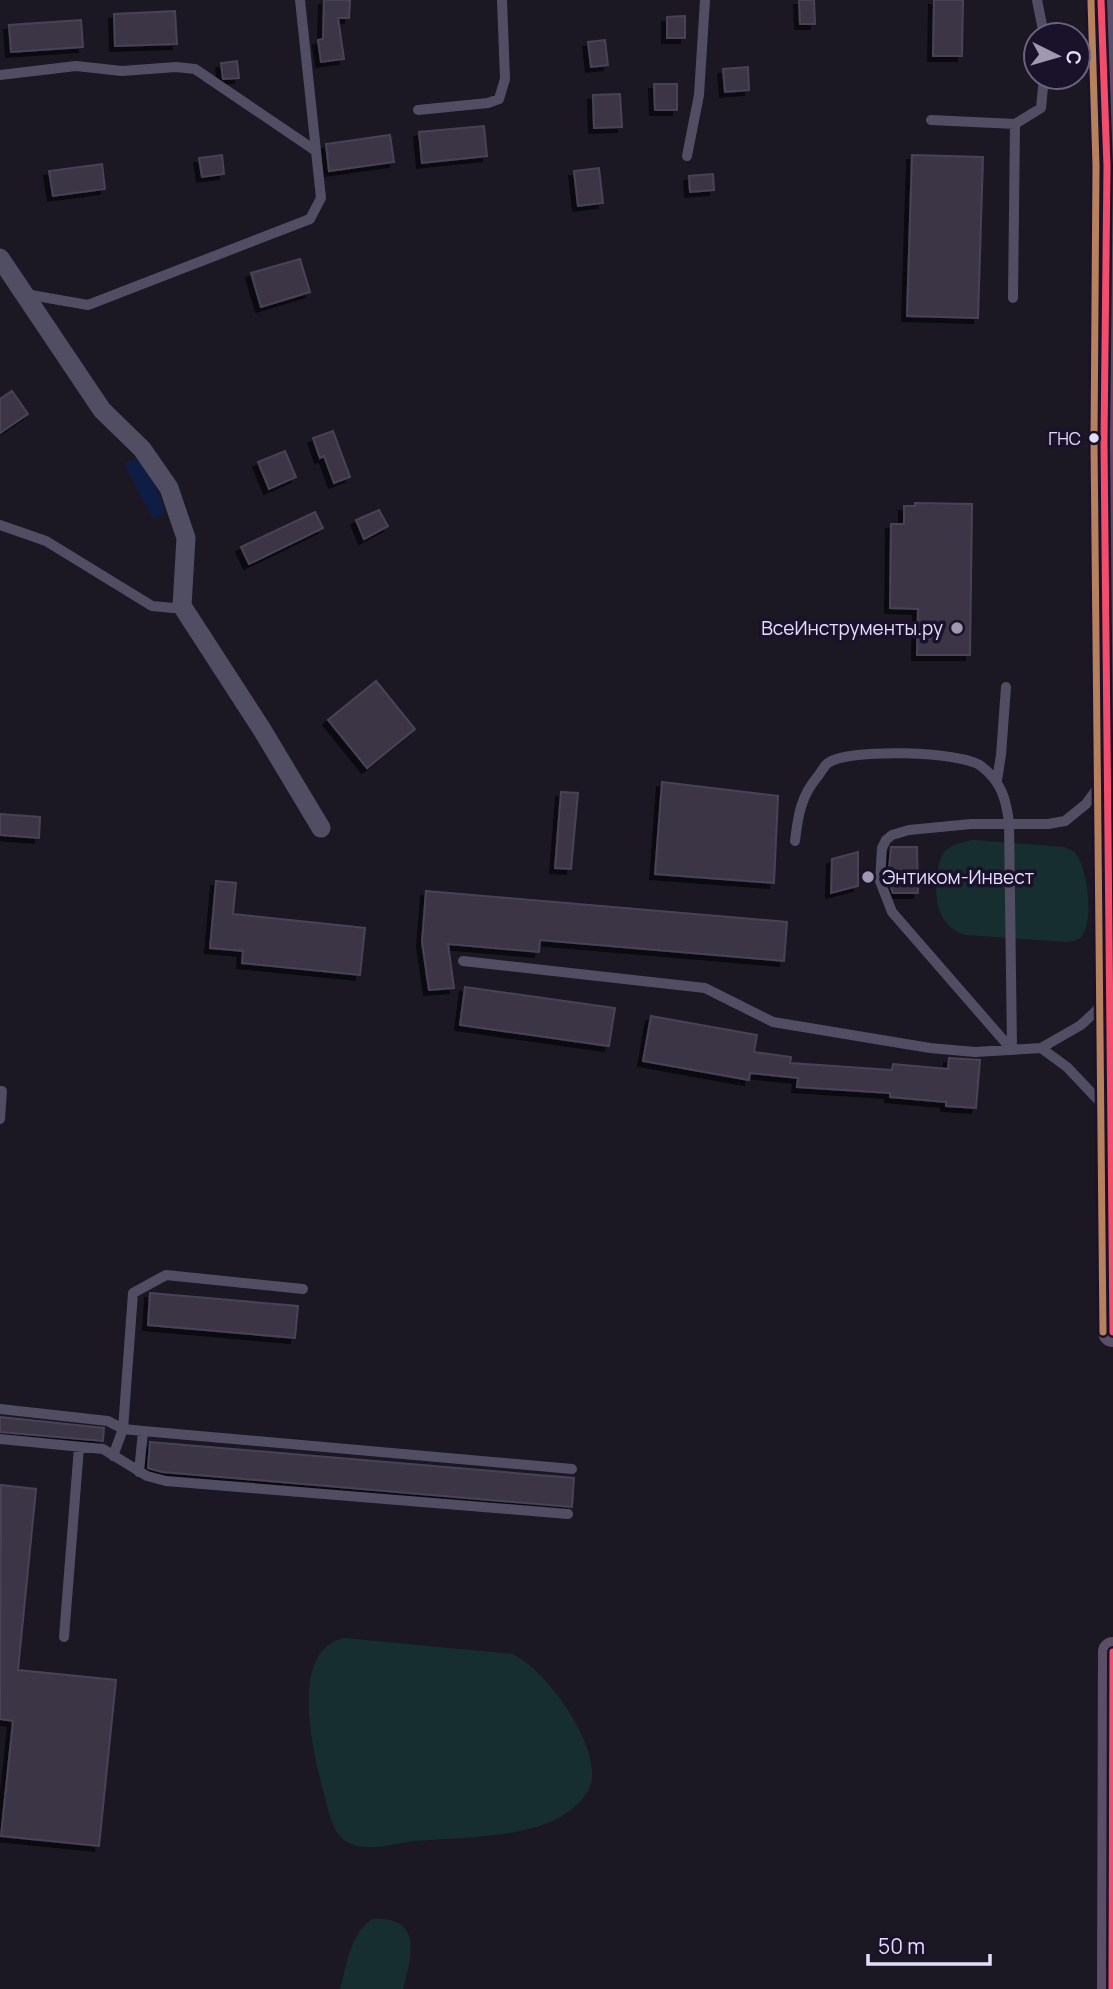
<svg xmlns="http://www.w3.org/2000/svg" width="1113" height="1989" font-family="Manrope,sans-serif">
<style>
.green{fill:#172e31}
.water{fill:#0f1c44}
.building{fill:#3b3645;stroke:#494356;stroke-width:2;filter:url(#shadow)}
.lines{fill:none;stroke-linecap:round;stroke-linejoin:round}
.service{stroke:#514e64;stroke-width:10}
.minor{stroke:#514e64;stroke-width:19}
.primary{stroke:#5b4f68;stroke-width:30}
.bus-1-casing{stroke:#19122a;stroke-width:12}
.bus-2-casing{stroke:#19122a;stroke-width:12}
.bus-1{stroke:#f44d6c;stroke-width:7}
.bus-2{stroke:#b6815c;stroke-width:7}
.bus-dot{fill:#e4ddfd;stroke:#19122a;stroke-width:2.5}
.poi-dot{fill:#9e98b1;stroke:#19122a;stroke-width:2.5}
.labels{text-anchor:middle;stroke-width:7;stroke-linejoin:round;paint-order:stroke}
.bus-label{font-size:17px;fill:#e4ddfd;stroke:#19122a;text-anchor:end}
.poi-label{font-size:19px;fill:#e4ddfd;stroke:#19122a;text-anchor:end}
</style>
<defs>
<filter id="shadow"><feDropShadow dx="-5" dy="5" stdDeviation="0" flood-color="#0009"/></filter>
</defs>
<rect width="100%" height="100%" fill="#1b1824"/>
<path class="green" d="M973,840L1064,847C1065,847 1073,851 1074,852C1088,865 1094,921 1082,936C1078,941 1073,941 1067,942L966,935C937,927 933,897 938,870C939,864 941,854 946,850C953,844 964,842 973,840Z
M344,1638L512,1654C546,1669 596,1740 592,1778C591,1791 582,1800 573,1808C565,1815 554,1821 545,1824C506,1838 455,1838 414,1841C398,1843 382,1848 367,1847C358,1847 348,1844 342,1838C330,1827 328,1806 323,1790C313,1752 288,1650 344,1638Z
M372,1919C423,1916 412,1955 403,1989H340C347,1965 350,1934 372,1919Z"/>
<path class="water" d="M133,459L142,460L145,463L162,502L164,514L153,519L126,468V463Z"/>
<path class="building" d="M324,0H350L349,18H338L344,59L321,62L318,40L323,39Z
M799,0H814L815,24H800Z
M934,0H963L962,56H933Z
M175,11L177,44L115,46L114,14Z
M685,16V38H667V17Z
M81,20L83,47L11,52L9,25Z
M605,40L608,65L591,67L588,42Z
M237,61L239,78L223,79L221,63Z
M748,67L749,90L725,92L723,69Z
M654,84H677V110H655Z
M620,94L622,127L594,128L593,95Z
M484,126L487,156L422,163L419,132Z
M390,135L394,162L329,171L326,144Z
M222,155L224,174L202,177L199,158Z
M912,155L983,157L978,318L907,316Z
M102,164L105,189L53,196L49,171Z
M599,168L603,203L578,206L574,171Z
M713,174L714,190L690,192L689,176Z
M300,259L310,292L261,307L251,273Z
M12,391L28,414L0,433V399Z
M333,431L350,477L334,483L324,456L320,458L313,438Z
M285,451L296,477L269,489L258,462Z
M915,503L972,504L970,655H917L918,609L890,608L891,524H904V506H915Z
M379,510L388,526L364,539L356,520Z
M315,512L323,528L249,564L241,547Z
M376,681L415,729L367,768L328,720Z
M662,782L778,796L774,883L655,874Z
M561,792L578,793L571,869L555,868Z
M0,814L40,817L39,838L0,835Z
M891,847H917L918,893H893L888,880Z
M858,852V886L831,893L832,859Z
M216,881L236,883L233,914L365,928L360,975L242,963L243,951L210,948Z
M426,891L787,922L784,961L540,940L539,952L448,944L454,988L429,990L422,942Z
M465,987L615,1008L609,1046L460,1025Z
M651,1016L757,1035L754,1052L791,1057L790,1063L892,1070L893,1064L948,1069L949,1058L980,1060L976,1108L946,1106V1102L890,1097V1093L797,1087L798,1078L750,1073L749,1080L643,1061Z
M150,1293L298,1306L295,1338L148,1325Z
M0,1417L104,1428L103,1441L0,1432Z
M150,1442L574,1478L572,1507L162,1472L148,1468Z
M1,1485L36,1489L18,1670L116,1680L99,1846L1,1836L13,1721L0,1719Z"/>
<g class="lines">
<path class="service" d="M1037,0L1044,35
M0,75L76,66L122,71L176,67L195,69L316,151
M418,110L488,103L499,99L505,79L502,0
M931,120L1015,124
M687,156L699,95L705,0
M25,294L88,305L310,219L321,198L300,0
M1013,298L1015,124L1041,108L1044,77
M0,525L46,541L152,606L173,608L182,606
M997,780L1001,755L1006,687
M795,841C798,815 801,796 818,776C821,772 824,766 828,763C849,748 961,751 981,766C1001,781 1006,799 1009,822L1012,1050
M463,961L705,988L773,1022L930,1048L975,1052L1041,1048L1081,1025L1096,1011L1102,1001
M1041,1048L1067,1067L1102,1104
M1012,1050L892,912L880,881L882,848L886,840L892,835L909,830L971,824H1048L1065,821L1086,804L1099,786
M0,1091H2L0,1119
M0,1409L108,1421L123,1429L143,1431L572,1469
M0,1439L103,1449L147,1476L166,1481L568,1514
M113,1456L123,1429L133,1293L166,1275L303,1289
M139,1472L143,1431
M64,1637L79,1447"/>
<path class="minor" d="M0,258L102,410L142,449L169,488L186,538L182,606L261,728L321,828"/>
<path class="primary" d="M1101,0C1112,147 1103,295 1104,442C1106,739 1110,1036 1113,1332
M1112,1989L1113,1652"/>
<g class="bus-1-casing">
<path id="bus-1" d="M1101,0L1107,166L1104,442L1113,1332
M1112,1989L1113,1652"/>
</g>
<g class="bus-2-casing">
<path id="bus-2" d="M1091,1L1096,166L1094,442L1103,1332"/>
</g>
<use href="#bus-1" class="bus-1"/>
<use href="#bus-2" class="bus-2"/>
</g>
<circle class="bus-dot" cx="1094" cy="438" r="6"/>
<g class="poi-dot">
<circle cx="957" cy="628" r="7"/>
<circle cx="868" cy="877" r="7"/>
</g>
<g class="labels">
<g class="bus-label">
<text x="1081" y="445">ГНС</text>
</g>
<g class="poi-label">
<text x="943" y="635">ВсеИнструменты.ру</text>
<text x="882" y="884" text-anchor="start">Энтиком-Инвест</text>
</g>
</g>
<g transform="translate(1057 56) rotate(95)"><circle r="33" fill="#19122a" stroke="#6a637e" stroke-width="2"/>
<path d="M0-5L12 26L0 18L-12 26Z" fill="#9e98b1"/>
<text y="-10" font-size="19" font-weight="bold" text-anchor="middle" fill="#e4ddfd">С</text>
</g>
<path d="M868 1954v10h122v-10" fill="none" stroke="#e4ddfd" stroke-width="3.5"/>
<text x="878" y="1954" font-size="21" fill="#e4ddfd" stroke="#19122a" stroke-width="5" paint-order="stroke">50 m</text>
</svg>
